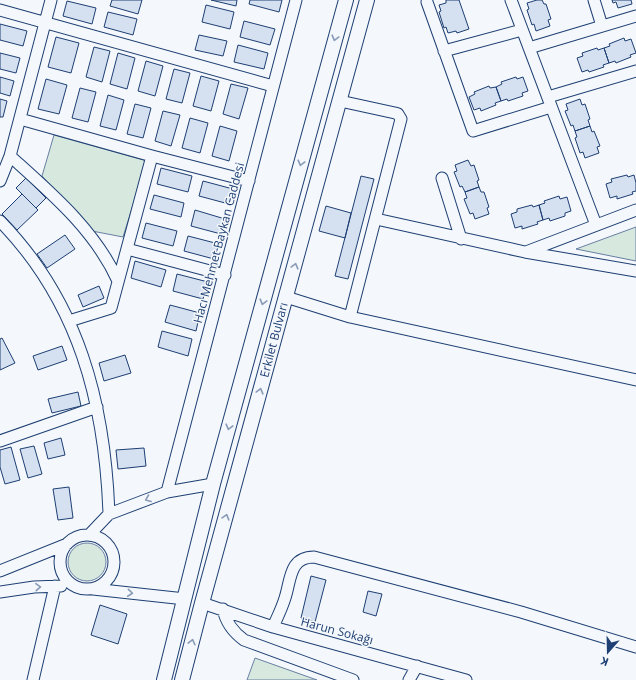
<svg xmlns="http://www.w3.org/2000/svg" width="636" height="680" font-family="'Open Sans',sans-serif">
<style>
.green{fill:#d7e8df;stroke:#687fa3}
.building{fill:#d5e0f0;stroke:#1d3f73}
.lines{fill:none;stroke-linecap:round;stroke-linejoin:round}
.minor-casing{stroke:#1d3f73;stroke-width:13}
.major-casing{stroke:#1d3f73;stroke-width:16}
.minor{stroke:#f4f7fb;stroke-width:11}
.major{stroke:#f4f7fb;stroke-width:14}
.oneway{stroke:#889bb7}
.labels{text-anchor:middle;stroke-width:3;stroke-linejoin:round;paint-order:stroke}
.street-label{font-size:12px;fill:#1d3f73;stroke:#f4f7fb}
</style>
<rect width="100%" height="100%" fill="#f4f7fb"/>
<path class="green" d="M54,135L147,161L123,237L92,231L42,176Z
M636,227V261L576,249Z
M68 562a19 19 0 1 1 38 0a19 19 0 1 1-38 0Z
M255,658L317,680H247Z"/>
<path class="building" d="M112,0H142L138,14L110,6Z
M211,0H237L236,6Z
M250,0H282L279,12L249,4Z
M446,0H459L469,29L457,33L456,31L448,33L446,27L444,28L439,12L441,11L439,5L446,3Z
M537,0H542L544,4H546L551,19L548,20L550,26L536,31L534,24L532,25L527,10L529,9L527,3Z
M612,0H631L632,4L618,8L616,2L613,3Z
M67,1L96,8L92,24L63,16Z
M206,5L234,12L230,29L202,22Z
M108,12L137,19L133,35L104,27Z
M244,21L275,29L270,45L240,37Z
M0,24L27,31L23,46L0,40Z
M199,35L227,41L223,56L195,50Z
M56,37L79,43L71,73L48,67Z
M624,38L625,41L631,39L636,53L630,55L631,57L616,63L615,61L609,63L604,48L610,46L609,44Z
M238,45L268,53L264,69L234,62Z
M94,47L110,51L102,82L86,77Z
M597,48L598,50L604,48L609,63L603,65L604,67L589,72L588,70L582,72L577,58L583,56L582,53Z
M0,53L20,58L16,73L0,69Z
M118,53L135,58L127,89L110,84Z
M146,61L163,66L155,96L138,91Z
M174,69L190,73L182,103L166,99Z
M201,76L219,81L211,111L193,106Z
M0,77L14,81L10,96L0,93Z
M516,77L517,79L523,77L528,91L522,93L523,96L508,101L507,99L501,101L496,87L502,84L501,82Z
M46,79L67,85L59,114L38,109Z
M231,84L248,88L239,119L223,114Z
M489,86L490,88L496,87L501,101L495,103L496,105L481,111L480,108L474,110L469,97L475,94L474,92Z
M80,88L96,92L88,122L72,118Z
M108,95L124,100L116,130L100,126Z
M0,99L7,101L3,117H0Z
M580,99L582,105L585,104L590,119L588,120L590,126L575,131L573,125L571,126L565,111L568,110L566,104Z
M135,104L151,108L143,138L127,134Z
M163,111L180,115L171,146L155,141Z
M190,118L208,123L200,153L182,148Z
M220,126L237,131L229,161L212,156Z
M590,126L592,132L594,131L600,146L597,147L599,153L585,158L583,152L580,153L575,138L577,137L575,131Z
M468,160L471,166L474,165L479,180L477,181L479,187L465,192L462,186L460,187L454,172L457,171L455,165Z
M161,168L192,176L188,192L157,184Z
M627,175L628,177L634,175L636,183V191L632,192L633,194L617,199V196L610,198L606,184L612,182L611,179Z
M361,176L374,179L348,279L335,276Z
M26,178L46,198L36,208L16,188Z
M203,181L233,189L229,204L199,196Z
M479,187L481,192H484L489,207L487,208L489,214L475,219L473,213L470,214L464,199L467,198L465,192Z
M22,194L38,210L17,230L2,214Z
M154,195L184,203L181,217L150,209Z
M559,196L560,199L567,197L571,211L565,213V216L550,221L549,218L543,220L539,205L545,203L544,201Z
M532,205L533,207L539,205L543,220L537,222L538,224L522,229V226L515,228L511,214L517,212V209Z
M326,206L351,213L345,238L319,231Z
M195,210L225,219L221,234L191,226Z
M146,223L177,231L173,246L142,238Z
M65,235L75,249L47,268L37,254Z
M188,236L219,244L214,259L184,251Z
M135,261L166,270L161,287L131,278Z
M177,274L208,282L203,299L173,291Z
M99,286L104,298L83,307L78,295Z
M170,305L200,313L196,331L165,322Z
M162,331L192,339L188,356L158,347Z
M2,338L15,363L0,370V339Z
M62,346L67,360L38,370L33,356Z
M125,355L131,373L104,381L99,363Z
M78,392L81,406L52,413L48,399Z
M61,438L65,455L48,459L44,443Z
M34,446L42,474L28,478L20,449Z
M11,447L20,480L5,484L0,467V450Z
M144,448L146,466L118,469L116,450Z
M69,487L73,518L58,520L53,489Z
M311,576L326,580L315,622L301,618Z
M368,591L382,594L376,616L363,612Z
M100,605L127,614L118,644L91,635Z"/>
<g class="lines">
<g class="minor-casing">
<path id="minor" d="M511,0L596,225
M594,0L602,26
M427,2L473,131L551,107
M0,10L273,86
M529,48L636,16
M444,51L522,30
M548,97L636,71
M340,101L395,113L398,114L401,119L350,317
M20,119L152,156L249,181
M10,156C51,193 95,230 118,281
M442,178L461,239
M0,181L10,156L51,0
M376,219L525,252L636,271
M0,221C79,302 105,403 109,514
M127,249L225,275
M526,252L636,210
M286,297L350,317L636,380
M69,321L111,308L152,156
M0,441L97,407
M167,492L296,0
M90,534L109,514L167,492L213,484
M60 562a27 27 0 1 1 54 0a27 27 0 1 1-54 0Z
M0,571L67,544
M93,589L185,599
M0,592L34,587L61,586
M202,603L273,627L466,680
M223,609C226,623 233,632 244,640L353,680
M273,627C277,618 282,608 285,598C291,580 289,557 314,557L521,612L636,647
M33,680L55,586
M409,680L417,666"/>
</g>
<g class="major-casing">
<path id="major" d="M164,680L213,484L346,0
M182,680L202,603L367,0"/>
</g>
<use href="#minor" class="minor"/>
<use href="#major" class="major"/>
</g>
<defs><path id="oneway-chevron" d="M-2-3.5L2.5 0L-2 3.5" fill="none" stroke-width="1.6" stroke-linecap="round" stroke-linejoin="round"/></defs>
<g class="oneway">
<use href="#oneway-chevron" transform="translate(335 38) rotate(105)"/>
<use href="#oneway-chevron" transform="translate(301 163) rotate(105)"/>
<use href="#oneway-chevron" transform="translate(295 266) rotate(-75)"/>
<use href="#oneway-chevron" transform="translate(263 302) rotate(105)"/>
<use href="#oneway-chevron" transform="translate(260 391) rotate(-75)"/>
<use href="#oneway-chevron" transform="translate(229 427) rotate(105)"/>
<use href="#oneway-chevron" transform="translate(148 499) rotate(159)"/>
<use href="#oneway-chevron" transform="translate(226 517) rotate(-74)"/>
<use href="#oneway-chevron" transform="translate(38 587) rotate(-3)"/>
<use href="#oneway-chevron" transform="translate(130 593) rotate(6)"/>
<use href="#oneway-chevron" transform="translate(192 642) rotate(-76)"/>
</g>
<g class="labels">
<g class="street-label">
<text transform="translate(219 243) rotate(-75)" y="4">Hacı Mehmet Baykan Caddesi</text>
<text transform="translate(274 340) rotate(-75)" y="4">Erkilet Bulvarı</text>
<text transform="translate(337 631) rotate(15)" y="4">Harun Sokağı</text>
</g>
</g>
<g transform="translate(608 652) rotate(200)" stroke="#f4f7fb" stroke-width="3" paint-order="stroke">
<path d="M0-3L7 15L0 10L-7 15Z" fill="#1d3f73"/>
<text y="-6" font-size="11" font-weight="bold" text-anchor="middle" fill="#1d3f73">K</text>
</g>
</svg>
